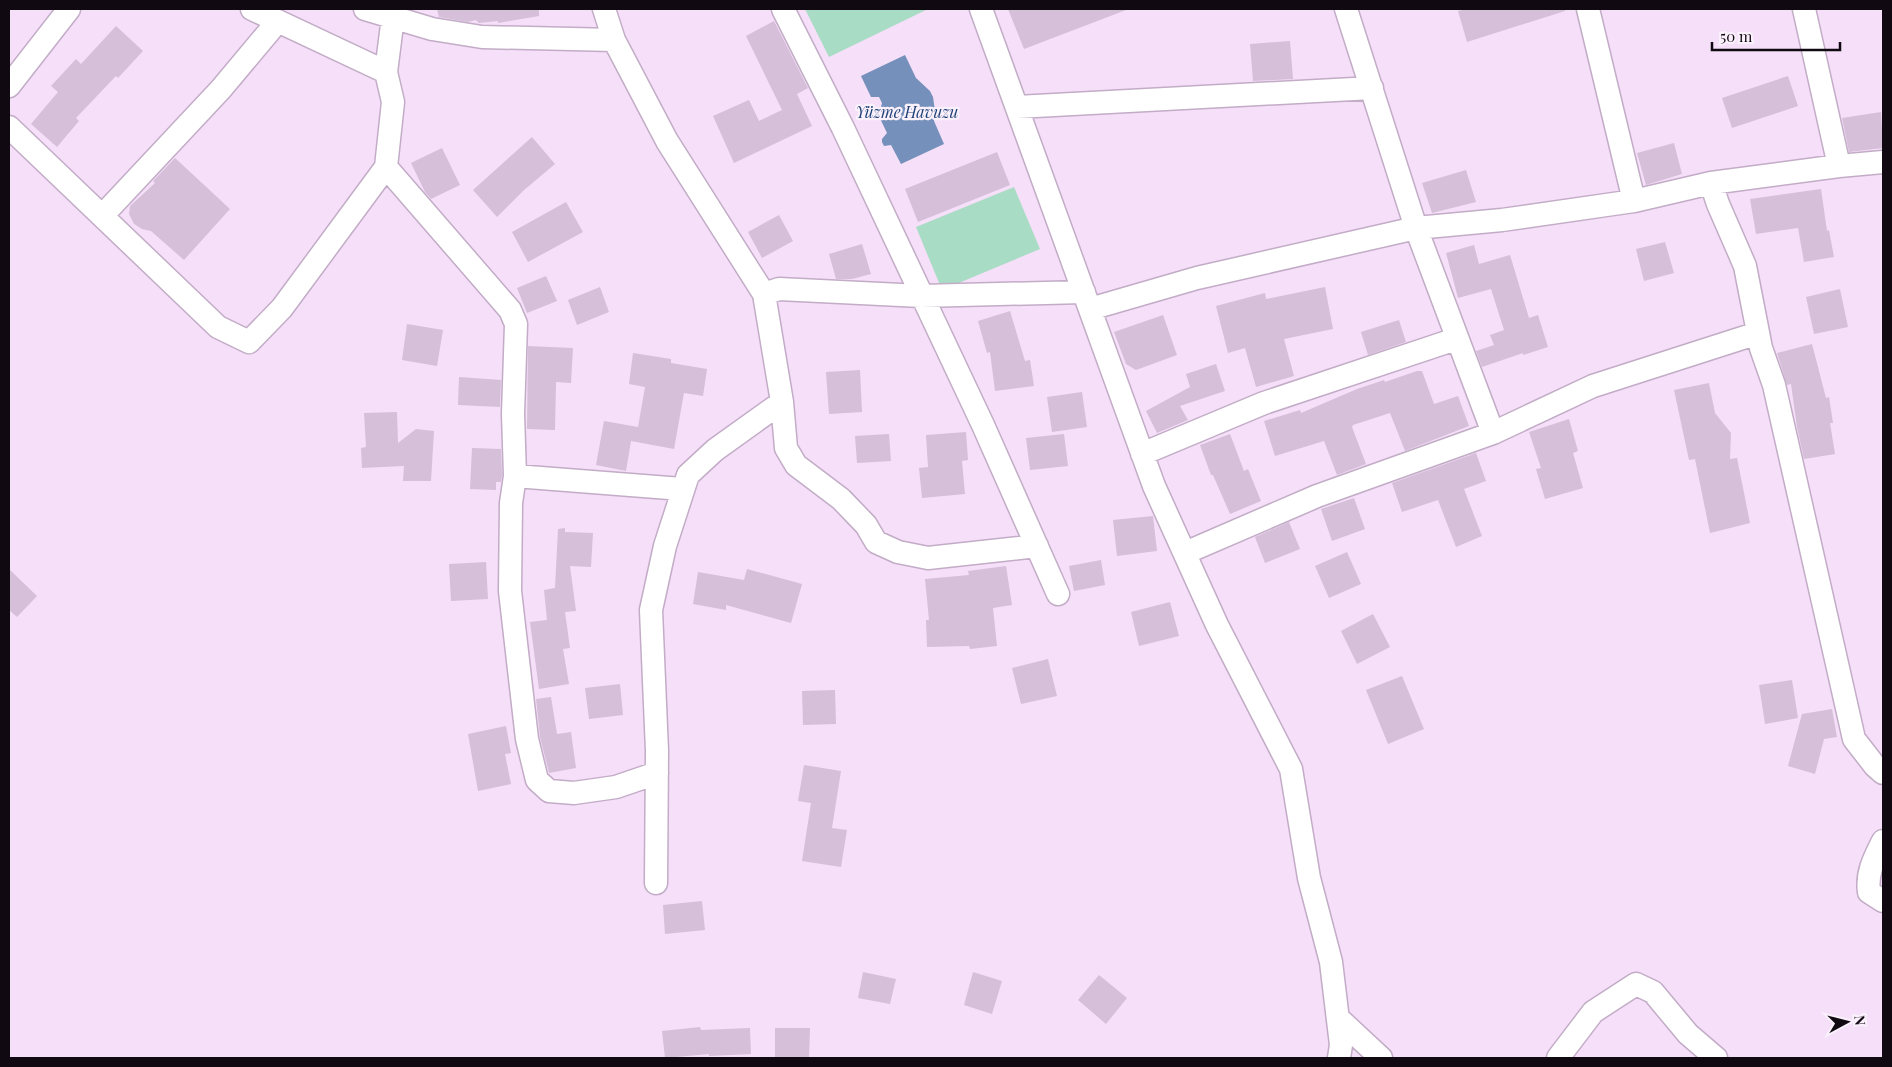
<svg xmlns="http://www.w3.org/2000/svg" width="1892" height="1067" font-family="'Playfair Display',serif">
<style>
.green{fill:#a9dcc4}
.water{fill:#7590ba}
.building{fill:#d5bfd9}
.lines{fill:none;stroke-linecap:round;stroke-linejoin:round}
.minor-casing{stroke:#c2acc6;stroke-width:25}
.minor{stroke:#fff;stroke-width:22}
.labels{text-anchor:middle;stroke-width:4.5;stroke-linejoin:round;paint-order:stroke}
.water-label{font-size:16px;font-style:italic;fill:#1e4177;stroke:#faf1fc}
</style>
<rect width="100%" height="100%" fill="#f5dff9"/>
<path class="green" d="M805,9H928L829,57Z
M1014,187L1040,249L942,290L916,227Z"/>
<path class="water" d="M905,55L916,78L930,91L933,97L935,111L934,121L944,144L901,164L891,145L884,146L882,142V139L887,133L876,110L881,107L882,103L879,97H871L861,76Z"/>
<path class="building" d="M437,9H539V16L498,23V21L479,23L476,20L468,22L439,17Z
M1008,9H1126V10L1024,49Z
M1466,9H1565V11L1467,42L1458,11Z
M774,21L808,88L797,94L812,126L734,163L713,116L749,100L759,121L782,110L746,36Z
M116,26L143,51L118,78L116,76L76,118L79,121L57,147L31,124L58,92L51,86L76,59L81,64Z
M1290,41L1293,79L1253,81L1250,44Z
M1788,76L1798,106L1732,128L1722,98Z
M1881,112L1883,148L1849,152L1842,118Z
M532,137L555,164L523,191L497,217L473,190Z
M1674,143L1682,174L1646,185L1637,153Z
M442,148L460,185L431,199L425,192L411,163Z
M997,152L1010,185L918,222L905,189Z
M175,158L230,209L184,260L151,231L142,229L134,224L129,214L130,206L155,183L153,181Z
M1466,170L1476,202L1432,213L1422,183Z
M1821,189L1827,231L1829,230L1834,257L1804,262L1798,228L1756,234L1750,199Z
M566,202L583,232L528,262L512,232Z
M779,215L793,241L762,258L748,232Z
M1665,242L1674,273L1644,281L1636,249Z
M862,244L871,274L852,279H836L829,254Z
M1474,245L1479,264L1510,255L1529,318L1538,315L1548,347L1523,355V353L1482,367L1476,351L1494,345L1490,335L1504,330L1491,289L1458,298L1446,253Z
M546,276L557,301L527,313L517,288Z
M600,287L609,312L577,325L568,300Z
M1325,287L1333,329L1284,339L1294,376L1256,387L1245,348L1228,353L1216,306L1265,293L1266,299Z
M1840,289L1848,327L1814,334L1806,297Z
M1010,311L1025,361L1030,360L1034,386L995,391L990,352L987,353L978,321Z
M1163,315L1177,355L1136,370L1126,364L1114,332Z
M1399,320L1406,342L1368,355L1361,332Z
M407,324L443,330L437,366L402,360Z
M1812,344L1826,398L1829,397L1833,423H1830L1835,454L1804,459L1797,427L1791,384L1787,385L1777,353Z
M528,346L573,348L571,383L556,382L555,430L527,429Z
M633,353L671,359V363L707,369L703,396L684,393L674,449L631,441L626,471L596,465L604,421L638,427L645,387L629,384Z
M1216,364L1225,391L1180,406L1188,420L1157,433L1146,411L1190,387L1186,374Z
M860,370L862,412L829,414L826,372Z
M1417,371H1422L1434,404L1458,396L1469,426L1405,451L1390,413L1353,425L1352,427L1366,464L1337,475L1324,441L1275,456L1264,421L1300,410L1301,413L1357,389L1384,380L1385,382Z
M459,377L501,380L500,407L458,405Z
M1709,383L1715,413L1731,433L1730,459L1737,458L1750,523L1710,533L1695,459L1689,460L1674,390Z
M1082,392L1087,427L1052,432L1047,397Z
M397,412L398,443L416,429L434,431L431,481H403L404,466L362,468L361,448L366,447L364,413Z
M1569,419L1578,451L1573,453L1583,488L1545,499L1536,469L1541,468L1529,432Z
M966,432L968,460L962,461L965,494L922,498L919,468L928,467L926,435Z
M889,434L891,461L857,463L855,436Z
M1064,434L1068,466L1030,470L1026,438Z
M1230,434L1244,471L1248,469L1261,501L1230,514L1213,475H1211L1200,445Z
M472,448L501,449L502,475L501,482H496V490L470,489Z
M1476,453L1486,481L1464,489L1482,536L1456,547L1438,500L1402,512L1392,483Z
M1354,498L1365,529L1332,541L1321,509Z
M1153,516L1157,551L1117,556L1113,520Z
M1289,522L1300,549L1265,563L1255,537Z
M565,528V532L593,533L591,567L570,566L576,611L565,612L570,648L563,649L569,684L539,689L530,622L547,620L544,590L555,588L558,529Z
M1347,552L1361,584L1329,598L1315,566Z
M1101,560L1105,585L1074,591L1069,566Z
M486,562L488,599L451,601L449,564Z
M1006,566L1012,605L993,608L997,646L970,649L969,646L927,647L926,620H929L925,579L969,575L968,571Z
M9,569L37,596L17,617L9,610Z
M747,569L802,584L791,623L726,605V610L693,604L698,572L744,580Z
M1170,602L1179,636L1139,646L1131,612Z
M1373,614L1390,647L1357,664L1341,631Z
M1048,659L1057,696L1021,704L1012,668Z
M1402,676L1424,729L1388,744L1366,690Z
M1792,680L1798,718L1765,724L1759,685Z
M620,684L623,715L589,719L585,688Z
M835,690L836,724L803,725L802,691Z
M551,697L557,734L571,732L576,768L549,773L540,737L536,699Z
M1832,709L1837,737L1824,739L1815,774L1788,766L1802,714Z
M506,726L511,753L505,754L511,784L478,791L468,734Z
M804,765L841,771L832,828L847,830L841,867L802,861L811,803L798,801Z
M702,901L705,930L665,934L663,905Z
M863,972L896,979L890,1004L858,998Z
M973,972L1002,981L992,1014L964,1005Z
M1099,975L1127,998L1106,1024L1078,1000Z
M700,1027L701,1030L750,1028L751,1054L709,1056V1054L665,1058L662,1031Z
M775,1028H810L809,1058H775Z"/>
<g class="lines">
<g class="minor-casing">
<path id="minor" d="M252,9L386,72
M365,9L432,29L482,37L614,40
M604,9L614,40L667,141L764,294L782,402L786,448L796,465L841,499L866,525L876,542L898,552L928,558L1037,546
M783,9L843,128L983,425L1058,594
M981,9L1154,486L1217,625L1291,769L1309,878L1331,962L1341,1045L1339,1058
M1346,9L1416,228L1493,433
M1588,9L1634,201
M1804,9L1839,166
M9,86L69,9
M1017,107L1372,88
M9,127L218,327L249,342L282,308L386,167L393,102L386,72L393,17L392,9
M386,167L510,310L516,324L513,414L515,476L511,503L510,591L527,739L537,780L549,791L574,793L616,787L657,773
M1711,183L1718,204L1745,266L1761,348L1774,385L1854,739L1875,766L1883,773
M102,216L221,89L278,21
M764,294L779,289L921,296L1084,292
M1090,309L1197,278L1416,228L1502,220L1634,201L1711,183L1839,166L1883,162
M1142,454L1264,403L1456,339
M515,476L682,489
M1185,553L1317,496L1493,433L1593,386L1758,333
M1883,841C1875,857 1866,873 1869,892L1883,901
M656,883L657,751L651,610L665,546L688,475L715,450L782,402
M1338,1018L1381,1058
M1558,1058L1593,1012L1636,984L1653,992L1688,1034L1716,1058"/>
</g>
<use href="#minor" class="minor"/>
</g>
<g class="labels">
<g class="water-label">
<text x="907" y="118">Yüzme Havuzu</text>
</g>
</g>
<rect width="1892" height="1067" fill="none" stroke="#100911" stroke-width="20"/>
<g transform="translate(1847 1022) rotate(83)" stroke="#faf1fc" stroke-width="4" paint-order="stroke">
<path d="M0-4L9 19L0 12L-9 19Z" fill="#100911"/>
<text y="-8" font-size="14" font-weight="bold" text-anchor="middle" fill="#100911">N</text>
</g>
<path d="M1712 42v8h128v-8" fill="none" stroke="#100911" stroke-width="2.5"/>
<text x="1720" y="42" font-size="15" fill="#100911" stroke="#faf1fc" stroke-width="4" paint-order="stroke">50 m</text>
</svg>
